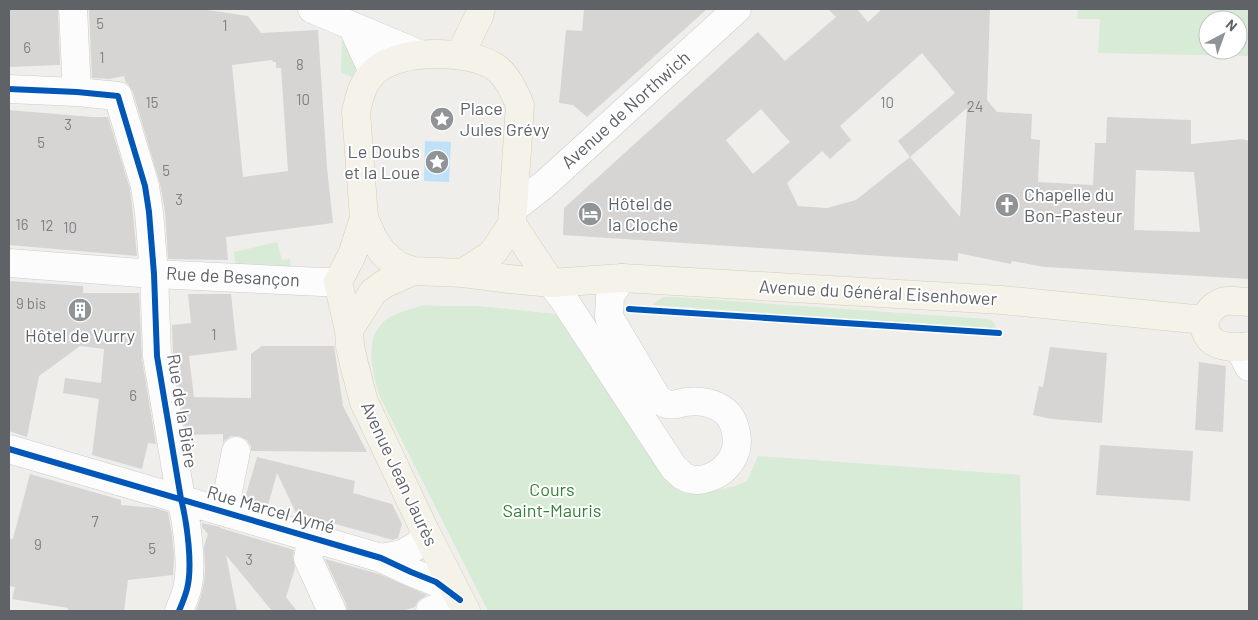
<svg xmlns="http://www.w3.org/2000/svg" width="1258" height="620" font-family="Barlow,sans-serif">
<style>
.green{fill:#d8ebd6;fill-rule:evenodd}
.water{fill:#bfe0f9}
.building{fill:#d6d5d3;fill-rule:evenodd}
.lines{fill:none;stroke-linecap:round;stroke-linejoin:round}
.minor-casing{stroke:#cbcccc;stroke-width:29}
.major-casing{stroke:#d7ceb8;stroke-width:29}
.minor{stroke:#fdfcfc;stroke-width:28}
.major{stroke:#f4f2e9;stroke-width:28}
.cycleway-casing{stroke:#fff;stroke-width:9}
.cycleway{stroke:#0057b8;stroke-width:6}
.labels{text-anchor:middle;stroke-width:4;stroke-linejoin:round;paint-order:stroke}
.number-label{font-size:15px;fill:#7e8184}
.poi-label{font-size:18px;fill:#5f6368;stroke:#fff;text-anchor:start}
.street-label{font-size:18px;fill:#5f6368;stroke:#fff}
.park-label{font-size:18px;fill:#348238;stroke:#fff}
</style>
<rect width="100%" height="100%" fill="#efeeea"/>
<path class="green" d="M1078,9H1249V56L1098,53L1100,19H1077ZM1208,20H1238V50H1208Z
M342,37L357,64L354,78L341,72Z
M277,242L282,260L290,259L291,270L236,269L234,252Z
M664,297H673L988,319C993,321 996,324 996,330L653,305L656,302Z
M424,305L438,306H478L556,314L665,477L708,492L735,486L747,481L758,456L1020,475L1023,611H488L380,397C373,373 362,337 387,319C398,312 411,309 424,305Z"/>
<path class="water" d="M425,141L451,142L449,182L424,181Z"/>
<path class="building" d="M9,9H58L60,65L9,67Z
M89,9H201L248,16L261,33L318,30L327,168L333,223L226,237L228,260L168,259L165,211L160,184L133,92L128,84L126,83L124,76L109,79L92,78ZM272,60L273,62H276V68H281L288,171L243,177L232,65Z
M584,9H707L587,117L573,105L559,103L566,30L582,31Z
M828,9H857L868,22L882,9H990L987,100L997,112L1032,114L1031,139L1040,140L1038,182L1093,185L1095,143H1106L1107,117L1191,120V144L1242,139L1249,141V279L1045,267L1012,261L1011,264L958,253V261L563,235L564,208L758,32L785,61L836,17ZM922,53L955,93L898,141L910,157L967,108L960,217L910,157L856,200L827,208L798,206L787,183L822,151L830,159L851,140L840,126ZM761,109L790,142L753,174L726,140ZM1136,170L1194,172L1200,232L1134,230Z
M9,110L92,117H108L130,189L133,214L137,256L9,245Z
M9,281L83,286V293H139L142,359L156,444L148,443L142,469L92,455L99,399L63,393L65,378L101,383L104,349L80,346L39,376L27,437L9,431Z
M188,294H231L237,350L189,356L194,397L251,398V354L262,346H334L343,406L367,452L251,451V446L247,440L239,436H231L225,440L223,443V434L186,435L173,354L172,325L191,323Z
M1050,347L1107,353L1102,423L1052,419L1033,415L1039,386L1043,387Z
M1199,362L1226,366L1223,432L1195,430Z
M1100,445L1193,451L1190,501L1096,495Z
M257,457L355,481L353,493L392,504L402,524L398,538L393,540L296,513L277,473L268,505L245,498Z
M30,474L121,500V505L155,508L168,512L172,534L174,557L173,578L172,586L173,575L128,580L124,611H71V610H68V608L12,599L15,587L9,586V538L13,539Z
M202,523L220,527V528L294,550L293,557L295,568L286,597L297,611H272L226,555L237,611H196L201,596L204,582L205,568L204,546L208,534L202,527Z
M325,559L379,574L427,595L418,601L415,607L402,611H347L346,604Z"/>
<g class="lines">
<g class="minor-casing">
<path id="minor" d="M73,9L77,92
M312,9L419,54
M352,26L373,72
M9,89L77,92L118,96L145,186L149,212L154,274L157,356L181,499C187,522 193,566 187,589C185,597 182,604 179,611
M513,209L546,183L737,9
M9,263L154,274L322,282H338
M551,283L564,300L674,468C677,470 680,474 683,476C701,487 726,473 734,455C740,442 736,422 726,412C715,403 700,400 686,402C679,403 673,406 667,404C663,403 660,400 657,398L609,317L610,296L622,278
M1242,347L1244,357L1249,367
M9,449L381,558L411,572L436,582L460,600
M224,512L236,451
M312,537L308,559L332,611
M381,558L402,554L418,545L426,533
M430,611L460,600"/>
</g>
<g class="major-casing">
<path id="major" d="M460,55L479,16L481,9
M364,218L352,255L338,282L349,330L350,346L354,364L364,402L426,533L466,611
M512,224L551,283
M463,273L489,256L495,250L512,224L520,105C514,92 508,76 495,67C468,49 395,48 372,74C362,84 359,99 356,112L364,218L373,238L383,253L397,265L413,271L463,273L510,279L551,283L622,278L1002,300L1204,320
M1249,302C1242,302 1233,300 1226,301C1208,305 1197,325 1211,340C1220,348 1239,348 1249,346
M349,330L373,292L384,284L413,271"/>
</g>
<use href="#minor" class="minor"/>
<use href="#major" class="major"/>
<g class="cycleway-casing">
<path id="cycleway" d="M9,89L77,92L118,96L145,186L149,212L154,274L157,356L181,499C187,522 193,566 187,589C185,597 182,604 179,611
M629,309L999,333
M9,449L381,558L411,572L436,582L460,600"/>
</g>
<use href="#cycleway" class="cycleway"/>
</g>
<defs>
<g id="sight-disc" transform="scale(1.25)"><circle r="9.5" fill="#919496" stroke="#fff"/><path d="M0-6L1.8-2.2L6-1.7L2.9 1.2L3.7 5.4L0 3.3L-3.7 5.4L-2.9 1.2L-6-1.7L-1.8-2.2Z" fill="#fff"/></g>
<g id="church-disc" transform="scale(1.25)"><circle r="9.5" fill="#919496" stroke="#fff"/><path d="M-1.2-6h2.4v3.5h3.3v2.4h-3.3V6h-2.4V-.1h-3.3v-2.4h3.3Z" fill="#fff"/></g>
<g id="hotel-disc" transform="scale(1.25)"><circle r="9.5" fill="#919496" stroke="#fff"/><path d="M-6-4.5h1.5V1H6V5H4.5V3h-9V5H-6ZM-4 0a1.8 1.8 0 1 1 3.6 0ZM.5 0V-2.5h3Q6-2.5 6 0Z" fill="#fff"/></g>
<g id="building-disc" transform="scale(1.25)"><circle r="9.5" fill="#919496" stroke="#fff"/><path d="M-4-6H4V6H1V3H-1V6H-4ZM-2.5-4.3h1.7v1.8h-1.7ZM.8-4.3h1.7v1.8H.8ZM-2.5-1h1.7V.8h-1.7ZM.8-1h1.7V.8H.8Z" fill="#fff"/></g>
</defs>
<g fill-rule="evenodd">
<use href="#sight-disc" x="442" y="119"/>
<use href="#sight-disc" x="437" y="162"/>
<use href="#church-disc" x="1007" y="205"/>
<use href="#hotel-disc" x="590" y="214"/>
<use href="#building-disc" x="80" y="310"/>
</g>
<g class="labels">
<g class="number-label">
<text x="100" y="29">5</text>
<text x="225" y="31">1</text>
<text x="27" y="53">6</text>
<text x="102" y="63">1</text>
<text x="300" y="70">8</text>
<text x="303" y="105">10</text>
<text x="152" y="108">15</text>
<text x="887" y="108">10</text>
<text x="975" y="112">24</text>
<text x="68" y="130">3</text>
<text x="41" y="148">5</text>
<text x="166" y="176">5</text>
<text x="179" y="205">3</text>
<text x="22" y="230">16</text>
<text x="47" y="231">12</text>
<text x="70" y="233">10</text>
<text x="31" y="309">9 bis</text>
<text x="214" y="340">1</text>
<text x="133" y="401">6</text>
<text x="95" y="527">7</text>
<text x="38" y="550">9</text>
<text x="152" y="554">5</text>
<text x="249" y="565">3</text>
</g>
<g class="poi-label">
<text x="460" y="115">Place<tspan x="460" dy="21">Jules Grévy</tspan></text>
<text x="420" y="158" text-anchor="end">Le Doubs<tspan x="420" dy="21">et la Loue</tspan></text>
<text x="1024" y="201">Chapelle du<tspan x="1024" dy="21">Bon-Pasteur</tspan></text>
<text x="608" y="210">Hôtel de<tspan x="608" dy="21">la Cloche</tspan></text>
<text x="80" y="342" text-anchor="middle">Hôtel de Vurry</text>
</g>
<g class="street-label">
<text transform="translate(626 110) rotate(-42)" y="6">Avenue de Northwich</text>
<text transform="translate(233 277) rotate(3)" y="6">Rue de Besançon</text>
<text transform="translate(878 293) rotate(3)" y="6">Avenue du Général Eisenhower</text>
<text transform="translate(182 411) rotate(81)" y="6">Rue de la Bière</text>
<text transform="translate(399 474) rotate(65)" y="6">Avenue Jean Jaurès</text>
<text transform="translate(271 510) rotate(16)" y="6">Rue Marcel Aymé</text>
</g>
<g class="park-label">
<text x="552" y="496">Cours<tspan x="552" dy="21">Saint-Mauris</tspan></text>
</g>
</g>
<rect width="1258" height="620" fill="none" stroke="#5f6368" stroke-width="20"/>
<g transform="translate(1223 35) rotate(41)"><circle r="24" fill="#ffffff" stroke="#bfc1c3"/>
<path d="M0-4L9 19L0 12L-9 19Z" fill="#919496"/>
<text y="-8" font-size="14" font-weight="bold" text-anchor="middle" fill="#5f6368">N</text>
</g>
</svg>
